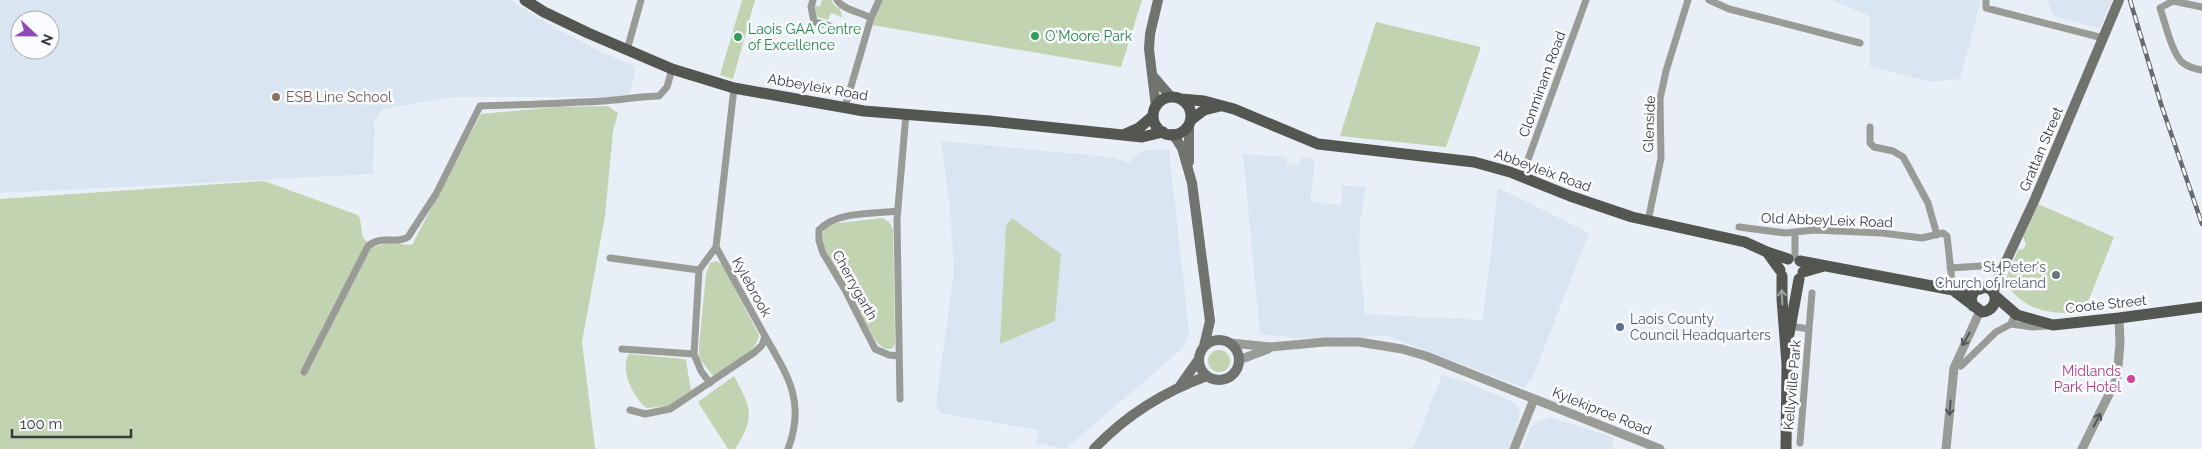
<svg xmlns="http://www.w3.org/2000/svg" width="2202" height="449" font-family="Raleway,sans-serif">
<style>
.built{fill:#dae5f2;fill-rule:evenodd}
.green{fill:#c1d3b1}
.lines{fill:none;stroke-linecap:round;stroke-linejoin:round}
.minor{stroke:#999b97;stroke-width:7}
.tertiary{stroke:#999b97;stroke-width:9}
.secondary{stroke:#70736e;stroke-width:10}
.primary{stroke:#545751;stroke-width:11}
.rail-casing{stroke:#676a6e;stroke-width:4.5}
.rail{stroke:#fafcff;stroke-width:2.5;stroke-dasharray:8;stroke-linecap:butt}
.oneway{stroke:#9fa19f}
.oneway2{stroke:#545657}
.leisure-dot{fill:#2e9e5b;stroke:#fafcff;stroke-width:2}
.education-dot{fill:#8d6e63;stroke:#fafcff;stroke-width:2}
.worship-dot{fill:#6b7280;stroke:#fafcff;stroke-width:2}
.service-dot{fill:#5c6f8a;stroke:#fafcff;stroke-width:2}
.hotel-dot{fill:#d1479c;stroke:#fafcff;stroke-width:2}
.labels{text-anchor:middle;stroke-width:5;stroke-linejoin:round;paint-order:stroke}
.leisure-label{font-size:14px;fill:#27864d;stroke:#fafcff;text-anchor:start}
.street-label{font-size:14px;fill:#37393c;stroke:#fafcff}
.education-label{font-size:14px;fill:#785e54;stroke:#fafcff;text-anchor:start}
.worship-label{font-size:14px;fill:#5b616d;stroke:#fafcff;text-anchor:end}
.service-label{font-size:14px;fill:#4e5e75;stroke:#fafcff;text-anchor:start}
.hotel-label{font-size:14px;fill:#b23c85;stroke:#fafcff;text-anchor:end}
</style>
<rect width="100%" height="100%" fill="#e9eff6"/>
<path class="built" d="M0,0H510L559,30L599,51L635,67L631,91L624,97H450L383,109L375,119L373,174L0,193ZM20,20H50V50H20Z
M1831,0H1981L1960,79L1930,82L1870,66V16Z
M2047,0H2112L2100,28L2053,16Z
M941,141L1110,157L1129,163L1138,153L1148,150H1169L1189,333L1183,348L1065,449L1036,443L1039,430L940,413L936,403L954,272L950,206Z
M1243,154L1287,157V164L1297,165L1303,157L1315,159L1310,202L1341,205L1342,185L1366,187L1360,222L1359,252L1365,314L1483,320L1498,188L1589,233L1532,379L1528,380L1525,388L1387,336L1295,338L1260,334Z
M1442,375L1466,382L1515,403L1520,411L1516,430L1508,449H1413Z
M1550,417L1612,437L1614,440L1611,449H1522L1530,429L1535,423Z"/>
<path class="green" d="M742,0H755L733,79L720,75Z
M822,0H832L834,5L840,9L842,17L831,13L828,20L814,16L815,5L820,7Z
M882,0H1142L1121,67L872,25Z
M1376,22L1481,47L1446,147L1340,136Z
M608,106L618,113L613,131L605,216L582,342L595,448L597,449H0V199L264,181L358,215L360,219L363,238L373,247L388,243L412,245L481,114L555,107Z
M2038,204L2114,237L2083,314C2044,312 2031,314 2004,283L2018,250L2023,249L2026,244L2023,237Z
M882,218L889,222L893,229L895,343L893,348C885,351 880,346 875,340L822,243L824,229L830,224Z
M1012,218L1061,254L1055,321L1000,344L1006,226Z
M716,261L722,264L759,335C756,354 729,367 714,377L699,358V347L706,274L710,263Z
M1208 361a11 11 0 1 1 22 0a11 11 0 1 1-22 0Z
M629,354L684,359L686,360L691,391L669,406L647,408C634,399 619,369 629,354Z
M734,376C751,408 756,416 735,449H728L698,402Z"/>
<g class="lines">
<path class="minor" d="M813,0L811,7L814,22L830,26
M837,0C843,10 861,12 871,18
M1709,0L1729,9L1860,43
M1986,0V8L2103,38
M2202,7L2173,1L2160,8C2165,22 2172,54 2183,63C2189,67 2195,69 2202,70
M627,50L641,0
M845,107L871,18L879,0
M1870,127V143L1874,147L1893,151L1903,157L1907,164L1928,203L1937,235
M1522,176L1586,0
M898,211C873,214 837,211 819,230V241L823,253L845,290L875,349L889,355L899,356
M1648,221L1661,158L1660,99L1666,71L1688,0
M1739,227L1785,233L1814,230L1882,233L1922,238L1943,233L1947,236L1953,290
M1795,232V258
M610,258L699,270
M1950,268L1981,266L2003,271
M2011,324L2033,327L2048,326
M1790,326L1809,329L1800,443
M1809,329L1812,293
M765,336C788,376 806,402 788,449
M622,349L694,354
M1961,366L1996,332L2011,324L2015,313
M304,372L368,246C383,234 395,245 408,237L436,194L480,106C521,105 563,103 604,101C623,100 640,96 659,96L667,87L672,69
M710,383L701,371L694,354L699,270L716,247
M900,399L897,219L906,114
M630,410L645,414L670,409L755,352L762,345L765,336L716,247L734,88"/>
<path class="tertiary" d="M1231,343L1270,347L1325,342H1359L1402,349L1426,356L1660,449
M1239,360L1268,349
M1514,449L1534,399
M1946,449L1954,368L1980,311
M2082,449L2117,378L2120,343L2119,318"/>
<path class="secondary" d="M1153,76L1171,97
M1156,107L1149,49L1150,34L1158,0
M1189,124V162
M1173,134L1182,148L1192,183L1210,321L1204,346
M1994,293L1995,285L2035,199L2119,0
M1199 360a20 20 0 1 1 40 0a20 20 0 1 1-40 0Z
M1180,386L1199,359
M1094,449C1126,415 1163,392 1207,376"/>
<path class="primary" d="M525,0L544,12L588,33L672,69L734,88L864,111L990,121L1142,137L1163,132
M1153 116a19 19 0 1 1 38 0a19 19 0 1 1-38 0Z
M1181,99L1204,101L1234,109L1318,144L1474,162L1510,172L1570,196L1632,217L1745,242L1767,252L1788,259
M1191,120L1204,110L1220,106
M1123,135L1139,128L1153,116
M1767,252L1780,270
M1800,261L1953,290L1977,289
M1803,272L1824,266
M1782,276V299L1787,364L1786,449
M1953,290L1982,312C1991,311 1996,305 1995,296
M1973,306L1971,298L1974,291L1985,287L1992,290L1995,296L2017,315L2053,325L2119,318L2202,307
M1789,334L1799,279"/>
<g class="rail-casing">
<path id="rail" d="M2130,0L2161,104L2202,224"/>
</g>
<use href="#rail" class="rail"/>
</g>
<defs><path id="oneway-shaft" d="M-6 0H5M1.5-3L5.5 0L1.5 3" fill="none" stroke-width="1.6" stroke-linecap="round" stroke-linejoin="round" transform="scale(1.25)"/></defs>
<use class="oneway" href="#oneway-shaft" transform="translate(1782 297) rotate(-93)"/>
<g class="oneway2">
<use href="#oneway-shaft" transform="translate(1966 339) rotate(119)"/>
<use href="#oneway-shaft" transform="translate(1950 408) rotate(95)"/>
<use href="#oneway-shaft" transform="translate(2097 420) rotate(-63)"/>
</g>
<g class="leisure-dot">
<circle cx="1035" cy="36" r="5"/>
<circle cx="738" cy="37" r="5"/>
</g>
<circle class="education-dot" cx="276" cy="97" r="5"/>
<circle class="worship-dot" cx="2056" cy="275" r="5"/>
<circle class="service-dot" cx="1620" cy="327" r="5"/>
<circle class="hotel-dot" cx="2131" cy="379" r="5"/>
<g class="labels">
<g class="leisure-label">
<text x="748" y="34">Laois GAA Centre<tspan x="748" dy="16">of Excellence</tspan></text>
<text x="1045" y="41">O'Moore Park</text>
</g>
<g class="street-label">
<text transform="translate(1542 84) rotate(-70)" y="5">Clonminam Road</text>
<text transform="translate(818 87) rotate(10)" y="5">Abbeyleix Road</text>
<text transform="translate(1649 124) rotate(-88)" y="5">Glenside</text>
<text transform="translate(2041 149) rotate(-67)" y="5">Grattan Street</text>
<text transform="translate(1543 170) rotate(20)" y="5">Abbeyleix Road</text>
<text transform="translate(1827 220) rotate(2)" y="5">Old AbbeyLeix Road</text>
<text transform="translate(855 285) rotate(61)" y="5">Cherrygarth</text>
<text transform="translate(752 287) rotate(61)" y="5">Kylebrook</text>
<text transform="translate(2106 304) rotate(-6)" y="5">Coote Street</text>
<text transform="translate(1792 385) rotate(-85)" y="5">Kellyville Park</text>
<text transform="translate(1602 411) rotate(22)" y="5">Kylekiproe Road</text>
</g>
<g class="education-label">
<text x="286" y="102">ESB Line School</text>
</g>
<g class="worship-label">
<text x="2046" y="272">St. Peter's<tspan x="2046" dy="16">Church of Ireland</tspan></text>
</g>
<g class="service-label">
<text x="1630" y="324">Laois County<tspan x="1630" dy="16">Council Headquarters</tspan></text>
</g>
<g class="hotel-label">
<text x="2121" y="376">Midlands<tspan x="2121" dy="16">Park Hotel</tspan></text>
</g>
</g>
<g transform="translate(35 35) rotate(112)"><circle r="24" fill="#fafcff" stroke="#acaeb1"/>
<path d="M0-4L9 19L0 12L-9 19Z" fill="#9147b9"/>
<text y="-8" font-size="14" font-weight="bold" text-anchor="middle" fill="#37393c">N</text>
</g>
<path d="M12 429v8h119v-8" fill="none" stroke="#37393c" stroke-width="2.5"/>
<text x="20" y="429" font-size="15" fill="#37393c" stroke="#fafcff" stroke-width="4" paint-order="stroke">100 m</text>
</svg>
